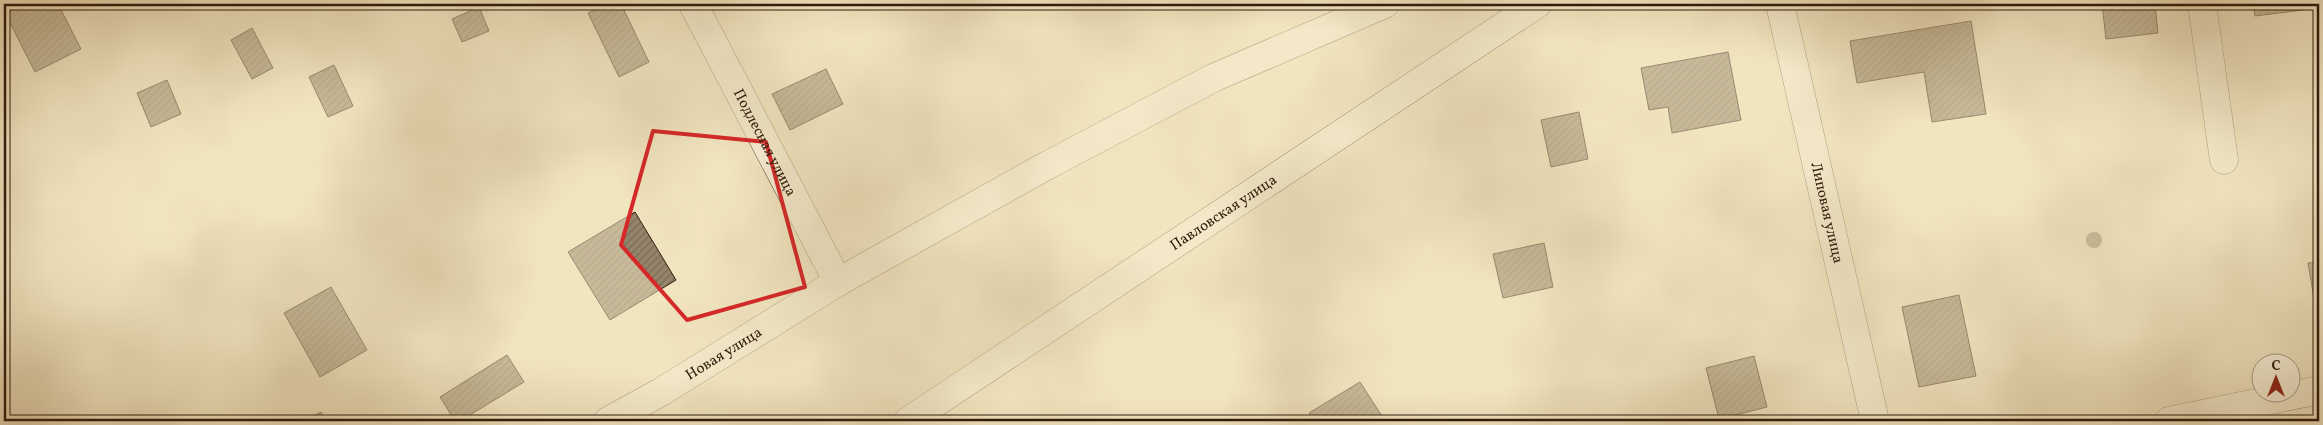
<svg xmlns="http://www.w3.org/2000/svg" width="2323" height="425" font-family="Vollkorn,serif">
<style>
.building{fill:url(#building-hatch);stroke:#301a0c}
.lines{fill:none;stroke-linecap:round;stroke-linejoin:round}
.minor-casing{stroke:#604d39;stroke-width:29}
.minor{stroke:#f6eed6;stroke-width:28}
.tree{fill:#a19176}
.marked{fill:none;stroke:#d62828;stroke-width:4;stroke-linejoin:round}
.labels{text-anchor:middle;stroke-width:5;stroke-linejoin:round;paint-order:stroke}
.street-label{font-size:15px;fill:#301a0c;stroke:#f6eed6}
</style>
<defs>
<pattern id="building-hatch" width="6" height="6" patternUnits="userSpaceOnUse" patternTransform="scale(1.25)"><rect width="6" height="6" fill="#94846a"/><path d="M-1 1l2-2M0 6l6-6M5 7l2-2" fill="none" stroke="#796b56"/></pattern>
</defs>
<rect width="100%" height="100%" fill="#f1e5c0"/>
<filter id="stains"><feTurbulence type="fractalNoise" baseFrequency=".004" numOctaves="4"/><feColorMatrix values="0 0 0 0 .2 0 0 0 0 .09 0 0 0 0 .02 0 0 0 .5 -.17"/></filter>
<radialGradient id="worn" r=".72"><stop offset=".6" stop-color="#630" stop-opacity="0"/><stop offset="1" stop-color="#630" stop-opacity=".3"/></radialGradient>
<path class="building" d="M4,4H58L81,49L35,72L4,11Z
M607,4H621L649,62L619,77L588,13Z
M2102,4H2155L2158,33L2106,39Z
M2253,4H2319V8L2255,16Z
M479,7L489,31L462,42L452,19Z
M1971,21L1986,114L1932,122L1924,72L1857,83L1850,41Z
M252,28L273,68L252,79L231,40Z
M1728,52L1741,120L1672,133L1668,107L1649,110L1641,68Z
M334,65L353,106L328,117L309,77Z
M826,69L843,104L790,130L772,94Z
M167,80L181,114L151,127L137,93Z
M1579,112L1588,159L1551,167L1541,120Z
M635,212L676,280L610,320L568,252Z
M1544,243L1553,287L1503,298L1493,254Z
M2319,262V328L2308,263Z
M331,287L367,350L320,377L284,313Z
M1959,295L1976,376L1919,387L1902,307Z
M507,355L524,382L460,421H455L440,397Z
M1754,356L1767,407L1719,419L1706,368Z
M1360,382L1385,421H1314L1309,413Z
M321,412L326,421H304Z"/>
<g class="lines">
<g class="minor-casing">
<g id="minor">
<path id="s1" d="M693,4L838,282"/>
<path id="s2" d="M1780,4L1875,421"/>
<path d="M2202,4L2224,160"/>
<path id="s3" d="M608,421L661,392L838,282L1046,166L1213,78L1385,4"/>
<path id="s4" d="M908,421L1537,4"/>
<path d="M2169,421L2319,390"/>
</g>
</g>
<use href="#minor" class="minor"/>
</g>
<circle class="tree" cx="2094" cy="240" r="8"/>
<path d="M0 0H2323V425H0ZM653,131L766,142L805,287L687,320L621,245Z" fill="#f1e5c0" fill-opacity=".55" fill-rule="evenodd"/>
<path class="marked" d="M653,131L766,142L805,287L687,320L621,245Z"/>
<g class="labels">
<g class="street-label">
<text dy="5" stroke="none"><textPath href="#s1" startOffset="156">Подлесная улица</textPath></text>
<text dy="5" stroke="none"><textPath href="#s4" startOffset="378">Павловская улица</textPath></text>
<text dy="5" stroke="none"><textPath href="#s2" startOffset="214">Липовая улица</textPath></text>
<text dy="5" stroke="none"><textPath href="#s3" startOffset="134">Новая улица</textPath></text>
</g>
</g>
<rect width="2323" height="425" fill="none" stroke="#f1e5c0" stroke-width="20"/>
<rect x="5" y="5" width="2313" height="415" fill="none" stroke="#301a0c" stroke-width="2.5"/>
<rect x="10" y="10" width="2303" height="405" fill="none" stroke="#301a0c"/>
<g transform="translate(2276 378)"><circle r="24" fill="#f6eed6" stroke="#a79985"/>
<path d="M0-4L9 19L0 12L-9 19Z" fill="#8f2418"/>
<text y="-8" font-size="14" font-weight="bold" text-anchor="middle" fill="#301a0c">С</text>
</g>
<rect width="100%" height="100%" filter="url(#stains)"/>
<rect width="100%" height="100%" fill="url(#worn)"/>
</svg>
